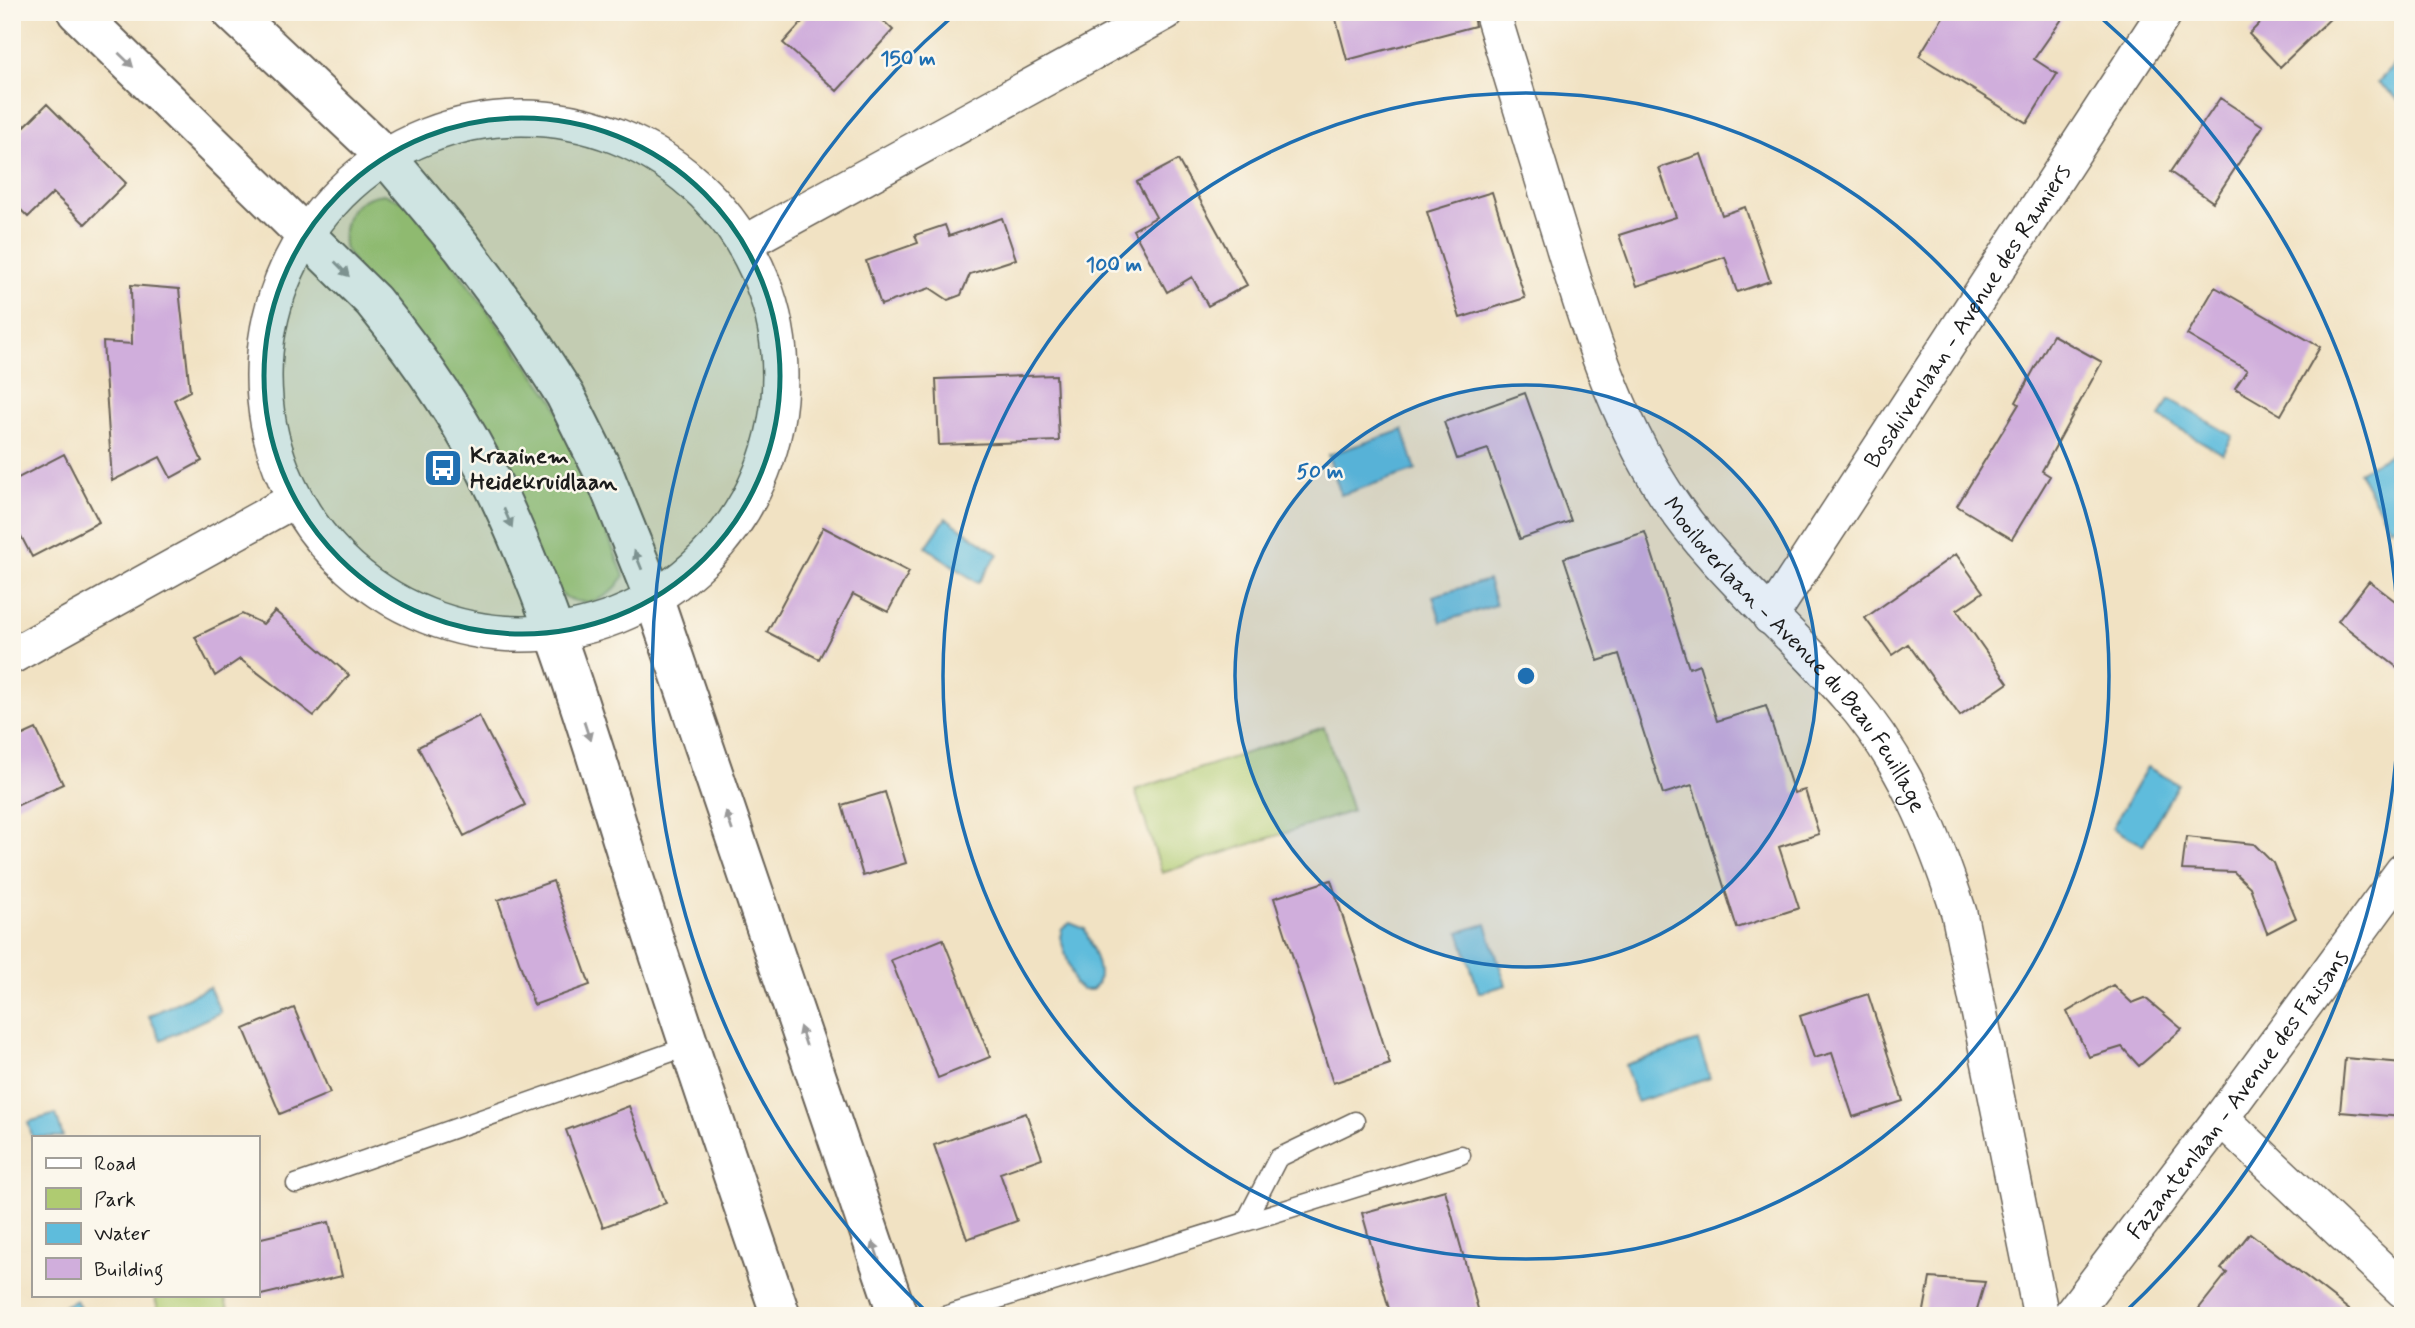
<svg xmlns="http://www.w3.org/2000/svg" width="2415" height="1328" font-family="Mynerve,sans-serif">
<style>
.green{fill:#afcb71;stroke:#667446;stroke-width:2}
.water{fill:#5ebcdc;stroke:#3d6c7c;stroke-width:2}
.building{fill:#d0aedc}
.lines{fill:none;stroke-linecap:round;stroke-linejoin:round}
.lane-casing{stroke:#676156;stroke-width:21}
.street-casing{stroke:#676156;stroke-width:38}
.secondary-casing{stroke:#676156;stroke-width:42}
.lane{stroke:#fff;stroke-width:18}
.street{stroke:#fff;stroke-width:35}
.secondary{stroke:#fff;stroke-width:38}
.oneway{fill:#999}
.marked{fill:#0f766e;fill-opacity:0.2;stroke:#0f766e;stroke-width:5;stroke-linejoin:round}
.ring{fill:none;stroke:#1f6fb2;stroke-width:3.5}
.labels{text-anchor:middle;stroke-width:5;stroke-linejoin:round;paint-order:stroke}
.street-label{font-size:23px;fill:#1c1c1c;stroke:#fbf7ec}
.poi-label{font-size:23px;font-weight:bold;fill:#1c1c1c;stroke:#fbf7ec;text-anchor:start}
.centre{fill:#1f6fb2;stroke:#fbf7ec;stroke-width:3.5}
.ring-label{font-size:21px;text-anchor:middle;font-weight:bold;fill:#1f6fb2;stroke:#fbf7ec;stroke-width:5;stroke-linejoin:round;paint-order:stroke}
</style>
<rect width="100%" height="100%" fill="#fbf7ec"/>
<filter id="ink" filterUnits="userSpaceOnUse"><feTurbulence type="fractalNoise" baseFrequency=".0143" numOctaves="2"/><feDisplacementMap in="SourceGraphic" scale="14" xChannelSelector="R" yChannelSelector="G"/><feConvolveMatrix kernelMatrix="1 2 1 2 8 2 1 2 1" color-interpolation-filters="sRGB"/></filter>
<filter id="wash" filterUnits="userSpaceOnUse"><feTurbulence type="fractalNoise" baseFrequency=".00686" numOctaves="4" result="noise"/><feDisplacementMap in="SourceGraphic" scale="28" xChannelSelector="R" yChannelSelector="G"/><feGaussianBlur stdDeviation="1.57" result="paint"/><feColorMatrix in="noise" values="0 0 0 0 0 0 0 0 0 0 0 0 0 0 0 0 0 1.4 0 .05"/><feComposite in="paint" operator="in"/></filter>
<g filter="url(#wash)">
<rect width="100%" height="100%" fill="#f1e2c3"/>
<path class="green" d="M383,194L407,202L554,401L624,576C609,601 583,611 558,592L344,247C341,217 352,198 383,194Z
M1324,727L1352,811L1162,873L1135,790Z
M154,1295H224L230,1316H160Z"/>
<path class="water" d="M2397,62L2403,67V104L2378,82Z
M2169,399L2233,436L2223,454L2160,417Z
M1403,430L1416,470L1341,495L1328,455Z
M2391,454L2403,475V521L2390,528L2359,472Z
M946,518L998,554L978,583L926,547Z
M1488,580L1496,605L1441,622L1433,596Z
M2147,767L2178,784L2143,845L2112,828Z
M1070,923L1085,929C1090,946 1109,977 1092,990H1082L1075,984L1060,937L1062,929Z
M1486,924L1506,985L1479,993L1459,932Z
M209,987L221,1012L161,1040L149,1016Z
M1698,1041L1710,1078L1637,1102L1625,1065Z
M56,1114L63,1137H33V1140L28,1122Z
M76,1300L84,1316H44Z"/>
<g id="blocks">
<path class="building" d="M811,12H874L893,30L837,91L783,43Z
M1334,12H1472L1475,26L1347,60Z
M1946,12H2067L2034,59L2057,74L2027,123L1919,56Z
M2271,12H2337L2280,67L2249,34Z
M2220,98L2263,126L2213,202L2170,172Z
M47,104L126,183L85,224L53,193L28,217L12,201V139Z
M1701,154L1722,215L1745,207L1770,281L1737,292L1725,257L1637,286L1619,235L1676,217L1659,168Z
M1178,160L1247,285L1208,306L1192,277L1167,292L1133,230L1156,217L1137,182Z
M1492,192L1525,298L1460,318L1427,212Z
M1002,218L1016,259L970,274L961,295L948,300L930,288L881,305L866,261L918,243L915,235L945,225L949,236Z
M131,285L179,289L190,391L174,400L202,461L171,478L160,457L112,481L103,342L132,344Z
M2215,287L2320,347L2281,415L2235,388L2247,370L2187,335Z
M2053,335L2102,362L2042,471L2050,476L2012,539L1957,506L2019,404L2016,402Z
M1056,375L1059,441L939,445L936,379Z
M1525,393L1571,521L1520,539L1488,449L1457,459L1444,422Z
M64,454L99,522L32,557L12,519V481Z
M823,527L909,572L888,612L853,594L819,659L767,632Z
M1645,532L1689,668L1699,664L1717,721L1766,706L1794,793L1805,790L1819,834L1779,847L1799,908L1737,928L1692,785L1663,794L1619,654L1598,661L1564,558Z
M1956,554L1983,592L1957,610L2008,683L1960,716L1908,644L1892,655L1865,618Z
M2369,581L2403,607V672L2338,621Z
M275,611L349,675L314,716L240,659L215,676L195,637L242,614L263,624Z
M479,716L525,805L464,836L418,747Z
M36,729L63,784L12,808V740Z
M885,792L906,863L863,876L842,805Z
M2186,837L2254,844L2273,863L2296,918L2267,933L2250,887L2234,872L2182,870Z
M1331,880L1390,1064L1333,1083L1274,898Z
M553,881L590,985L534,1005L498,900Z
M943,939L990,1057L938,1078L891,960Z
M2113,985L2132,1003L2145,998L2182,1029L2139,1066L2122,1047L2089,1057L2067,1012Z
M1868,994L1903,1101L1853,1117L1832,1053L1814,1058L1800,1016Z
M294,1008L330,1093L280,1114L244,1029Z
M2345,1058L2403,1063V1117L2340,1112Z
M629,1106L666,1203L603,1227L566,1130Z
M1026,1113L1042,1158L1000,1173L1017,1221L967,1239L934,1145Z
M1445,1190L1480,1316H1391L1362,1213Z
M329,1222L342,1276L257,1296V1239Z
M2250,1233L2357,1316H2193L2227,1273L2221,1269Z
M1930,1278L1985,1282L1975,1316H1923Z"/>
</g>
</g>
<g filter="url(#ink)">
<use href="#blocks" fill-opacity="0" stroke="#676156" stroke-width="2"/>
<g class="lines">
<g class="lane-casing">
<path id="lane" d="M296,1184L689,1046
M1245,1222L1278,1158L1355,1121
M944,1316L1461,1155"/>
</g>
<g class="street-casing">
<g id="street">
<path id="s1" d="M1492,12C1515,87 1537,161 1560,235C1587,325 1614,413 1665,493C1716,571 1789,628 1849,698C1903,760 1934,835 1959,913L2041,1316"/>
<circle cx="522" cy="376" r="258"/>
<path d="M745,243L1166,12"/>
<path id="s2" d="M1770,617L2165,12"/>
<path d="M12,656L294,500"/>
<path d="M2221,1118L2403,1290"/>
<path id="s3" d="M2070,1316L2221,1118L2403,871"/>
</g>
</g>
<g class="secondary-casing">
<path id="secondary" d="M77,12L373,301C420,359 462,419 494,486C555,612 593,748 635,881C682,1026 731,1171 781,1316
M232,12L388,159L461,246L520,325L565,395L602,469L653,596L898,1316"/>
</g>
<use href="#lane" class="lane"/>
<use href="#street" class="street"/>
<use href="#secondary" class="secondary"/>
</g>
<defs><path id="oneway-solid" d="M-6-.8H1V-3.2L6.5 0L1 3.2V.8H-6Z" transform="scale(1.75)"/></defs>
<g class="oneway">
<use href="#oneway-solid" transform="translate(126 60) rotate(44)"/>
<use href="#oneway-solid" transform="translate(342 269) rotate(46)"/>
<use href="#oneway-solid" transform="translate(508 518) rotate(66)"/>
<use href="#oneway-solid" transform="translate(638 560) rotate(-112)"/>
<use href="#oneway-solid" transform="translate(587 731) rotate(72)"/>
<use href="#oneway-solid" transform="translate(729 821) rotate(-109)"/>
<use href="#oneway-solid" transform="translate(803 1036) rotate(-109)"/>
<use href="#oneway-solid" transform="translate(876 1251) rotate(-109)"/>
</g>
</g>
<path class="marked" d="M264 376a258 258 0 1 1 516 0a258 258 0 1 1-516 0Z"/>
<circle cx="1526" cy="676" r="291" fill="#1f6fb2" fill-opacity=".12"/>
<g class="ring">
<circle cx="1526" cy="676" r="291"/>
<circle cx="1526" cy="676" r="583"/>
<path d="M930 1315A874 874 0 0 1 953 16M2099 16A874 874 0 0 1 2122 1315"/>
</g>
<defs>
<g id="bus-square" transform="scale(2.0125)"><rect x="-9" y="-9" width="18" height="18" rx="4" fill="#1f6fb2" stroke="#fbf7ec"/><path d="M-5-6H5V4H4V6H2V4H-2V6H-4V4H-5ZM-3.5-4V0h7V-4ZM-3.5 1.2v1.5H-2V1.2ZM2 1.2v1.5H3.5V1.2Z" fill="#fff"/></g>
</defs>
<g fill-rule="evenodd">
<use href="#bus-square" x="443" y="468"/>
</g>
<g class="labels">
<g class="street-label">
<text dy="8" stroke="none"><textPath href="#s2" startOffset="360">Bosduivenlaan - Avenue des Ramiers</textPath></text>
<text dy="8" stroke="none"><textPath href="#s1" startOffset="721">Mooiloverlaan - Avenue du Beau Feuillage</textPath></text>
<text dy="8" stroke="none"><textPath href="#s3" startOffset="278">Fazantenlaan - Avenue des Faisans</textPath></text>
</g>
<g class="poi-label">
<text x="470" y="463">Kraainem<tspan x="470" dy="26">Heidekruidlaan</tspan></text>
</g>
</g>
<circle cx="1526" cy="676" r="10" class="centre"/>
<g class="ring-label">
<text x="908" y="65">150 m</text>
<text x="1114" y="271">100 m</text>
<text x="1320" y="478">50 m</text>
</g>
<rect width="2415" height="1328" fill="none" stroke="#fbf7ec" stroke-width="42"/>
<rect x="32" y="1136" width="228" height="161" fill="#fbf7ec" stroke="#a29f99" stroke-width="2"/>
<rect x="46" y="1158" width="35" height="10" fill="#ffffff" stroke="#a29f99" stroke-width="2"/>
<text x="94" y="1170" font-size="21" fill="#1c1c1c">Road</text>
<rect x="46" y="1188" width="35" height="21" fill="#afcb71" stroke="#a29f99" stroke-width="2"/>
<text x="94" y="1206" font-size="21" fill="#1c1c1c">Park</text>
<rect x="46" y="1223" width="35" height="21" fill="#5ebcdc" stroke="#a29f99" stroke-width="2"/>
<text x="94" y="1240" font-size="21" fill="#1c1c1c">Water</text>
<rect x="46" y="1258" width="35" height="21" fill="#d0aedc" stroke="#a29f99" stroke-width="2"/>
<text x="94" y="1276" font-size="21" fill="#1c1c1c">Building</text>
</svg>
